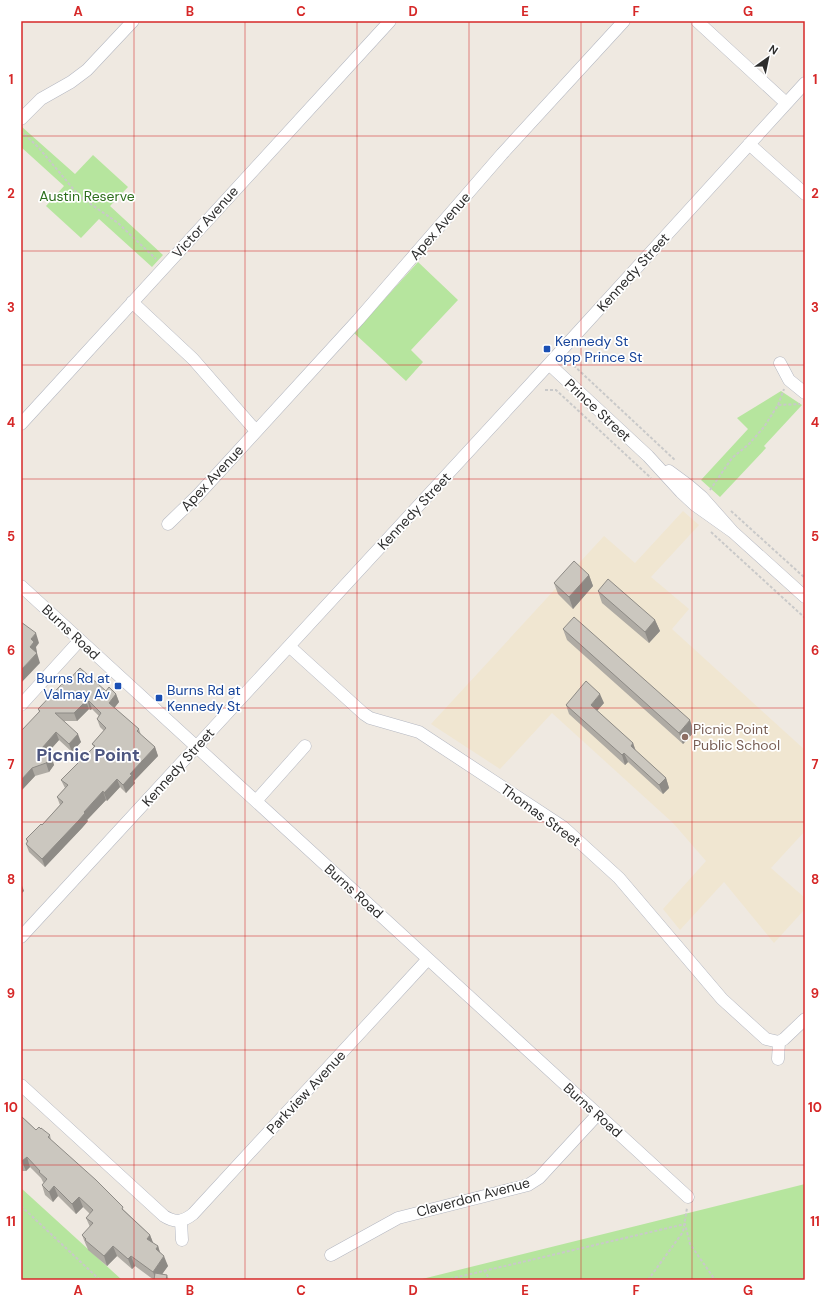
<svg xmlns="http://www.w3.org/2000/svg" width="826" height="1301" font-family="'DM Sans',sans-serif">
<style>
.education{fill:#f0e6d1}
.green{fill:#b6e59e}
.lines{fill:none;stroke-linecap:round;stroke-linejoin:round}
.minor-casing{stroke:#b4b7c1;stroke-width:13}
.path{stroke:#c9c9c9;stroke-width:2;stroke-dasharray:3 2;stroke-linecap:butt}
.minor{stroke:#fff;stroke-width:12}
.wall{fill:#afaba4}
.shaded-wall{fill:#8e8b86}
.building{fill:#cbc7bf;stroke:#8e8b86}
.grid{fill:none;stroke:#d62828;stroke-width:1;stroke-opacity:0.55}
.transit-dot{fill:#1a4fb4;stroke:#fff;stroke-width:1.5}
.education-dot{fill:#8d6e63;stroke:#fff;stroke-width:1.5}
.labels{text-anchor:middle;stroke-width:3.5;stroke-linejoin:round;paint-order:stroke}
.park-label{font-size:14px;fill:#2c6e1b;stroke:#fff}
.street-label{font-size:14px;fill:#2e2e2e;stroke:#fff}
.transit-label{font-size:14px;fill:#164399;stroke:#fff;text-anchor:start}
.education-label{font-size:14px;fill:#785e54;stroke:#fff;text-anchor:start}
.district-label{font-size:18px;font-weight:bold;fill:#4d5680;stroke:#fff}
.neatline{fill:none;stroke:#d62828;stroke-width:1.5}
.grid-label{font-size:13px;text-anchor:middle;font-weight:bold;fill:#d62828}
</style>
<rect width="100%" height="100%" fill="#efe9e1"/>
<path class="education" d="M683,511L699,525L651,577L689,609L672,629L805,750V831L771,868L805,898V909L774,943L724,882L680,930L663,909L706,861L673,823L552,713L500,769L431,724L604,536L635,563Z"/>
<path class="green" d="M22,127L75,174L93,155L128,187L110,206L163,255L152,267L99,219L81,238L46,206L64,186L21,147V129Z
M418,262L458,300L411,350L423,362L406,381L354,333Z
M781,391L802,405L764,446L766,448L720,497L701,480L748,429L737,418Z
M805,1184V1280H418Z
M21,1188L122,1280H21Z"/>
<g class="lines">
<g class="minor-casing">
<path id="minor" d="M697,21L786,103
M21,119L41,99L71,82L87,70L133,21
M749,144L805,194
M132,302L193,359L256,431
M780,363L789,380L805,393
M549,364L648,456L681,492L695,505L733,532
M21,424L390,21
M669,471L688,485L702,497L733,532L805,597
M168,524L198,495L358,320L502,154L624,21
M21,586L688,1197
M289,646L364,714L370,718L419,732L563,827L619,878L722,999L766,1039L779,1042L784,1039L805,1019
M21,705L80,640
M256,801L305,746
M21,937L549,364L805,83
M778,1059L779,1042
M21,1085L164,1216C175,1223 183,1222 193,1214L428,959
M181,1221L182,1240
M331,1255L398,1218L528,1185L539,1178L598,1114"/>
</g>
<path class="path" d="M21,131L39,148L75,191L82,198L118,223L156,259
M570,362L676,461
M545,390H556L651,478
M778,405L784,389
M710,490L732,458L749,444L764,427L778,405L800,404
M731,511L805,578
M711,532L805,618
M21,1206L100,1280
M484,1270L490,1280
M445,1280L685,1224L690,1244L713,1277L717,1280
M648,1280L683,1232L687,1208"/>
<use href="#minor" class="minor"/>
</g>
<path class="wall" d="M589,575L593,586L573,609L558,594L554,583Z
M598,591L655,620L660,631L649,643L602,603Z
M563,629L694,732L683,744L567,640Z
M64,685L106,691L116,694L119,702L114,708L139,729L141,735L155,747L158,756L134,781L135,783L126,793L120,787L107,801L106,800L87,820L88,821L82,828L45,867L29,852L26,844L27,842L26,839L42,825L60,805L57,797L65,788L61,780L94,747L92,744L104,731L100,727L97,719L99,716L92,709L90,710L89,709L77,721H64L81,742L72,752L59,740L47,753L54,765L49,772L35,776L21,791L39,712L38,709Z
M604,703L597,711L633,743L636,751L666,778L669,788L663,794L628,762L625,765L569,714L566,705Z
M21,1116L36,1130L50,1135L51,1140L150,1235L153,1243L158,1246L160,1252L168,1266L162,1274L167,1275L169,1280H154L135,1266L132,1269L117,1256L107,1266L88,1250L87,1247L86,1245L82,1235L90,1227L86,1218L90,1214L83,1207L76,1214L58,1196L53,1202L45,1195L42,1185L44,1183L43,1182L41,1178L30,1167L26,1171H21Z"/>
<path class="shaded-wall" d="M589,575L593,586L573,609L569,597Z
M655,620L660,631L649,643L645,632Z
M36,633L39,643L36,647L37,652L33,656L30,647L31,639Z
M37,653L40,663L21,683V670Z
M116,694L119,702L112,711L109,703Z
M600,694L604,703L594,714L591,705Z
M86,701L89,709L77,721L74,713Z
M89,701L92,709L90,710L88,702Z
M690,720L694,732L683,744L679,733Z
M56,732L59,740L45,756L42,748Z
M78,734L81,742L72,752L69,744Z
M633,743L636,752L631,746Z
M155,747L158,756L134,781L135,783L126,793L123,785L130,774Z
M624,753L628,762L625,765L622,755Z
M52,757L54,765L49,772L46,763Z
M32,768L35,776L21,791V780Z
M666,778L669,788L663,794L659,785Z
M117,779L120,787L107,801L104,793Z
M103,791L106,800L87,820L88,821L82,828L45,867L42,859Z
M21,883L24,891L21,894Z
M27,1157L30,1167L26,1171L22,1161Z
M54,1186L58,1196L53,1202L49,1192Z
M79,1197L83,1207L76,1214L72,1204Z
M150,1235L154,1245L147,1239Z
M113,1246L117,1256L107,1266L104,1256Z
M158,1246L161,1256L156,1249Z
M131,1256L135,1266L132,1269L128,1259Z
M164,1256L168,1266L158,1280H156L153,1272Z"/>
<path class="building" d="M574,561L589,575L569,597L554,583Z
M608,579L655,620L645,632L598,591Z
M574,617L690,720L679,733L563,629Z
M21,622L36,633L31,639L34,642L30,647L37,653L21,670Z
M80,668L106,691L109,687L116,694L109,703L139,729L137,731L155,747L130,774L132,775L123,785L117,779L104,793L103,791L84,812L85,813L79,820L42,859L26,844L28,841L26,839L41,824L42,825L63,802L57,797L68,785L61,780L95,746L92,744L106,728L97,719L101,713L89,701L88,702L86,701L74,713H55L78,734L69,744L56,732L42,748L52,757L46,763L32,768L21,780V731L40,711L38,709L62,684L64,685Z
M586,681L600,694L591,705L633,743L631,746L666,778L659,785L624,753L622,755L566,705Z
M21,1116L36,1130L39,1127L41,1129V1128L50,1135L48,1137L96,1180L123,1207L122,1209L150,1235L147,1239L158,1246L156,1249L164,1256L153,1272L131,1256L128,1259L113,1246L104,1256L85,1240L86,1239L82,1235L93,1223L86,1218L93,1210L79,1197L72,1204L54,1186L49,1192L42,1185L47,1179L39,1172L40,1171L27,1157L22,1161H21Z
M155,1273L167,1275L166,1280H154Z"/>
<path class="grid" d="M134,21V1280M245,21V1280M357,21V1280M469,21V1280M581,21V1280M692,21V1280M21,136H805M21,251H805M21,365H805M21,479H805M21,593H805M21,708H805M21,822H805M21,936H805M21,1050H805M21,1165H805"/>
<g class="transit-dot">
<rect x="543" y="345" width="8" height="8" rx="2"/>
<rect x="114" y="682" width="8" height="8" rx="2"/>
<rect x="155" y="694" width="8" height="8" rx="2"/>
</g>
<circle class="education-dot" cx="685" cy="737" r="4"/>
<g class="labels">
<g class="park-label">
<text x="87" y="201">Austin Reserve</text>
</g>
<g class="street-label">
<text transform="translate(205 222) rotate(-48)" y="5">Victor Avenue</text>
<text transform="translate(440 226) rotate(-49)" y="5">Apex Avenue</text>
<text transform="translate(633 272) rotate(-48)" y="5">Kennedy Street</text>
<text transform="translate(598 410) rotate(43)" y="5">Prince Street</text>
<text transform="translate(212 478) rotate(-47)" y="5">Apex Avenue</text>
<text transform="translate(414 511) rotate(-47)" y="5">Kennedy Street</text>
<text transform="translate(71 632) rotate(43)" y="5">Burns Road</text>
<text transform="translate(178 767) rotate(-48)" y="5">Kennedy Street</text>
<text transform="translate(541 815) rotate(36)" y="5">Thomas Street</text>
<text transform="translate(354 891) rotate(42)" y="5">Burns Road</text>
<text transform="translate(306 1092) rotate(-47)" y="5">Parkview Avenue</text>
<text transform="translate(593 1110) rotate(42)" y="5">Burns Road</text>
<text transform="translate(473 1197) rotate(-15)" y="5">Claverdon Avenue</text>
</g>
<g class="transit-label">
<text x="555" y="346">Kennedy St<tspan x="555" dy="16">opp Prince St</tspan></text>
<text x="110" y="683" text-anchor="end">Burns Rd at<tspan x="110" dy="16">Valmay Av</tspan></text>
<text x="167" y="695">Burns Rd at<tspan x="167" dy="16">Kennedy St</tspan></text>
</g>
<g class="education-label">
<text x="693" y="734">Picnic Point<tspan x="693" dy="16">Public School</tspan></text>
</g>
<g class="district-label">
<text x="88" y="761">Picnic Point</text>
</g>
</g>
<rect width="826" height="1301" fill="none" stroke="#ffffff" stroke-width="44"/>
<g transform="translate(768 58) rotate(33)" stroke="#ffffff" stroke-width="3" paint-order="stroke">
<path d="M0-3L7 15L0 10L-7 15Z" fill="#2e2e2e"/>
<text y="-6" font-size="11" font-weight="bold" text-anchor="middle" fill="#2e2e2e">N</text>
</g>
<rect x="22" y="22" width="782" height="1257" class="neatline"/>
<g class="grid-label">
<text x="78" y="16">A</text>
<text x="190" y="16">B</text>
<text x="301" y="16">C</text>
<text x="413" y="16">D</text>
<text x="525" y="16">E</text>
<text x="636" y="16">F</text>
<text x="748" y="16">G</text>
<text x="11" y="84">1</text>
<text x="815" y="84">1</text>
<text x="11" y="198">2</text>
<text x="815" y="198">2</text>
<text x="11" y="312">3</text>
<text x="815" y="312">3</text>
<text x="11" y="427">4</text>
<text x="815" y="427">4</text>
<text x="11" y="541">5</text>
<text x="815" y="541">5</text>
<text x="11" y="655">6</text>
<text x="815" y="655">6</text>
<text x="11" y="769">7</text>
<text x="815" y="769">7</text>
<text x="11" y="884">8</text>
<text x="815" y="884">8</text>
<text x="11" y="998">9</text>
<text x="815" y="998">9</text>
<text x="11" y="1112">10</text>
<text x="815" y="1112">10</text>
<text x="11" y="1226">11</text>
<text x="815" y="1226">11</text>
<text x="78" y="1295">A</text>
<text x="190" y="1295">B</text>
<text x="301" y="1295">C</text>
<text x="413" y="1295">D</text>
<text x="525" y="1295">E</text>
<text x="636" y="1295">F</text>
<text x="748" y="1295">G</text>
</g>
</svg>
